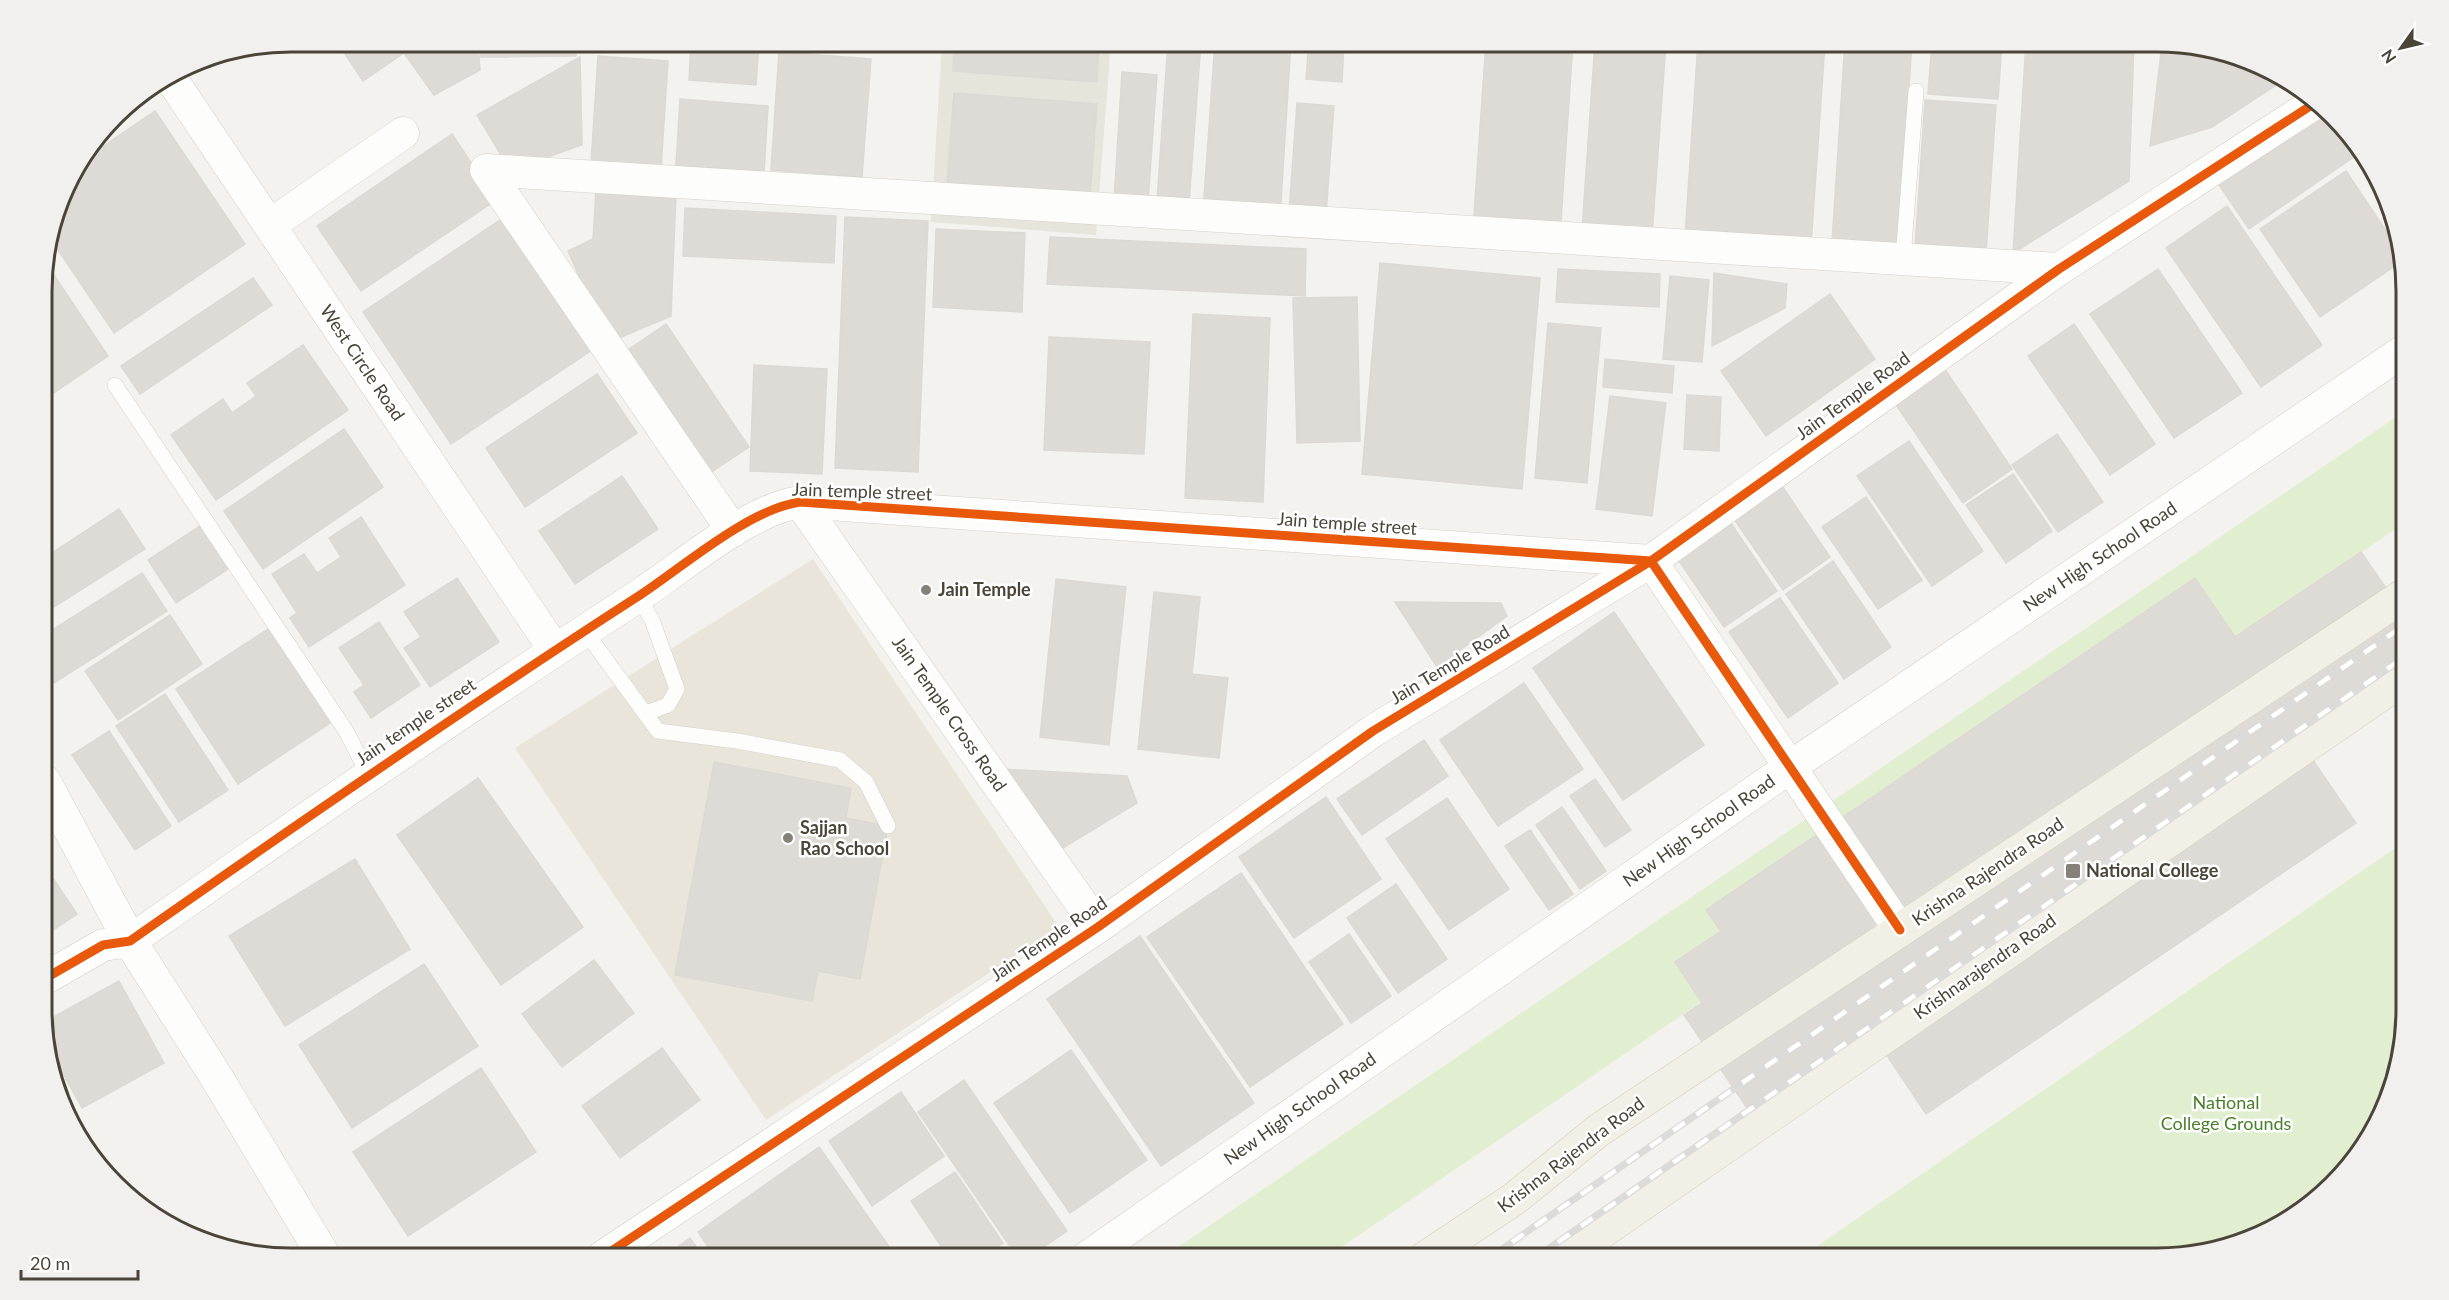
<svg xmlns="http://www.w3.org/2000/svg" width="2449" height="1300" font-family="Lato,sans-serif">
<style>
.residential{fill:#e7e4dc}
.education{fill:#eae5da}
.green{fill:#e1eecf}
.building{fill:#dedbd6;stroke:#dcd9d4;stroke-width:1.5}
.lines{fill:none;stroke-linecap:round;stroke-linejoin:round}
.service-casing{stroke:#d2d0cb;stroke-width:16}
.minor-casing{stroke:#d2d0cb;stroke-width:33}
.tertiary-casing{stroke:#d2d0cb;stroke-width:34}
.primary-casing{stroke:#d6cebb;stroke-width:34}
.service{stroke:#fdfdfc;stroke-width:15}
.minor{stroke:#fdfdfc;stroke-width:32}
.tertiary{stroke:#fdfdfc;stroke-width:33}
.primary{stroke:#f2efe6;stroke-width:33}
.rail-casing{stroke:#dbdbda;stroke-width:7}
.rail{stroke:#fff;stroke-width:4.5;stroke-dasharray:14;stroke-linecap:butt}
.cycleway-casing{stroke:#fff;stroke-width:13}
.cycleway{stroke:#e8590c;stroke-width:9}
.poi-dot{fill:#868178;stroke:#fff;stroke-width:2}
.labels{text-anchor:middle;stroke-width:5;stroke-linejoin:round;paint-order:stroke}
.street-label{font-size:18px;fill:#4b4439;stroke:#fff}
.poi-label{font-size:18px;font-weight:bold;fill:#4b4439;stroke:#fff;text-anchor:start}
.park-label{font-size:18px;fill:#4a7f2a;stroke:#fff}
.rim{fill:none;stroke:#4b4439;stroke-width:3}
</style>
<rect width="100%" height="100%" fill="#f4f2ee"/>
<path class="residential" d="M942,42H1111L1096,235L931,222Z"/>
<path class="education" d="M813,559L1059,927L766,1120L515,748Z"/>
<path class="green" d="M2405,411L2406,522L1325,1258H1162Z
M2407,840V1009L2381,1119L2345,1173L2296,1216L2237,1245L2173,1257L1800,1258Z"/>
<path class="building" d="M337,42H478L480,70L434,95L404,53L363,81Z
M481,42H576V56L481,57Z
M691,42H759L756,85L689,80Z
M954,42H1099L1097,82L953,71Z
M1168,42H1201L1189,203L1157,201Z
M1215,42H1291L1280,218L1203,212Z
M1309,42H1344L1342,82L1306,79Z
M1486,42H1573L1561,221L1474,215Z
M1595,42H1666L1652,236L1582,230Z
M1698,42L1825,43L1811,245L1685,236Z
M1845,42H1912L1898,247L1832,242Z
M1932,42H2002L1998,99L1928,94Z
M2026,42H2134L2129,181L2013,253Z
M779,52L871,59L862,177L771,170Z
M2161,52L2268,68L2273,71L2275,86L2212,127L2150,146Z
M598,56L668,61L661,169L591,163Z
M580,57L582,145L510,170L477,115Z
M1122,72L1157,75L1148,202L1114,200Z
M954,93L1097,104L1089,207L946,196Z
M680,99L768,106L764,172L676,165Z
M1925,100L1996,105L1986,253L1915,248Z
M1297,103L1334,106L1326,215L1289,212Z
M2324,106L2358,154L2249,229L2215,179Z
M155,111L245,244L114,333L52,241L68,181L86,158Z
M452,134L496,200L361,291L317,226Z
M2346,171L2405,259L2320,317L2260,229Z
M596,191L676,194L671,316L619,338L582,283L568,251L593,239Z
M2227,206L2322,345L2261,387L2166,248Z
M685,208L836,216L834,263L683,256Z
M506,216L595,348L451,444L363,312Z
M845,217L928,221L918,472L835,468Z
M936,229L1025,233L1022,312L933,307Z
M1050,237L1306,249L1305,296L1047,284Z
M46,263L108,356L43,400V275Z
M1380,263L1540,278L1522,489L1362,474Z
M1558,269L1660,274L1659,307L1556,302Z
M2158,269L2242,393L2174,438L2090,314Z
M1714,273L1787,284L1785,308L1712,346Z
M1670,276L1709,280L1702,362L1663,359Z
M253,278L272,305L140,394L121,366Z
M1830,294L1875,359L1766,436L1721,371Z
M1357,297L1360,441L1297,443L1293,298Z
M1193,314L1270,318L1263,502L1185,498Z
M1548,323L1601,328L1587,483L1535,478Z
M666,324L749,447L704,477L622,354Z
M2074,324L2155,444L2110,475L2028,356Z
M1049,337L1150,342L1144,454L1044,450Z
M303,345L348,410L216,500L171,435L223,399L232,413L256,396L247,383Z
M1605,359L1674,366L1672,393L1603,387Z
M754,365L827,369L822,474L750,471Z
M1942,365L2012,469L1963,503L1892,399Z
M597,374L637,433L525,507L486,448Z
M1687,395L1721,397L1719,451L1684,449Z
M1610,396L1666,403L1652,516L1596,509Z
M344,429L383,487L263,569L224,511Z
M2057,434L2103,502L2058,532L2012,465Z
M1909,441L1983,551L1932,586L1857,476Z
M2013,474L2052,531L2006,563L1966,505Z
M622,476L658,529L575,584L539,531Z
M1782,486L1830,557L1783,590L1734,519Z
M1866,497L1922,580L1878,609L1822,527Z
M119,509L145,549L43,614V559Z
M361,517L405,585L309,647L290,618L297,613L272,574L304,554L317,573L341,557L329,538Z
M1728,519L1777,591L1724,627L1675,555Z
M203,524L231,567L176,603L148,560Z
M2361,552L2406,617V690L2310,756L2356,823L1926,1114L1884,1051L1764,1133L1684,1015L1702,1003L1675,962L1721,931L1706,910L2195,578L2235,637Z
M1833,561L1891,647L1844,679L1786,594Z
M142,573L167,611L54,683L43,667V636Z
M457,578L499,642L430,687L404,648L421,637L404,612Z
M1056,579L1126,587L1109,745L1040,737Z
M1154,592L1200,597L1192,674L1228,678L1219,758L1138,749Z
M1780,598L1838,683L1788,718L1729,632Z
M1395,602L1501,603L1507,616L1437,667Z
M1614,612L1704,745L1623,800L1533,668Z
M170,615L202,664L118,720L85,671Z
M379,622L420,685L371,718L354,692L364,685L339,648Z
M268,629L330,723L238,784L176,689Z
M1524,683L1583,769L1498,826L1440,740Z
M165,694L228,790L179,822L116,726Z
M109,731L171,826L135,850L72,755Z
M1424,740L1448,776L1362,835L1337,799Z
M714,762L851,788L846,818L888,826L860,979L818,971L812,1001L675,975Z
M1001,769L1127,776L1137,803L1053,854Z
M478,778L583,927L501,985L397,835Z
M1595,779L1631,830L1605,847L1570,796Z
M1326,797L1381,879L1294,938L1239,857Z
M1447,798L1509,889L1449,930L1386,839Z
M1562,807L1606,871L1580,889L1536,825Z
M1530,830L1573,894L1549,910L1505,846Z
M355,859L410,949L285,1026L229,936Z
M44,865L77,914L44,936Z
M1241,873L1343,1024L1250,1087L1147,937Z
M1396,884L1447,959L1398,993L1347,918Z
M1349,934L1391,996L1351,1023L1309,962Z
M1140,936L1254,1103L1161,1166L1047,999Z
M594,960L634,1013L562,1067L522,1014Z
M424,964L478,1046L352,1128L299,1045Z
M119,981L164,1063L82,1108L44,1039V1022Z
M662,1048L700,1100L620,1158L582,1106Z
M1071,1050L1147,1160L1070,1213L994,1103Z
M481,1068L536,1152L408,1236L353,1152Z
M964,1080L1067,1231L1027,1258H1018L918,1112Z
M901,1092L944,1156L872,1206L829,1141Z
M819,1147L897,1258H716L698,1232Z
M955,1172L1003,1243L981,1258H949L911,1201Z
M690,1238L704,1258H662Z"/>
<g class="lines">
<g class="service-casing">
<path id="service" d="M1903,259L1916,91
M115,385L346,731L368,774
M638,596L652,620L677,689L668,705L646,713
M584,630L658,731L737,741L840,760L866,782L888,826"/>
</g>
<g class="minor-casing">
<path id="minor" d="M170,77L554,649
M270,225L403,133
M800,502L1098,927
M733,531L486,170L2059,269
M44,979L103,945L130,941C297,824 465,708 637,597C683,567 747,510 800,502L1651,561L1900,930
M601,1258L1098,927L1373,731L1651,561L2059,269L2318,101
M1086,1258L1790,767L2405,350"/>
</g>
<g class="tertiary-casing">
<path id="tertiary" d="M44,781L130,941L217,1078L325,1258"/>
</g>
<g class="primary-casing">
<path id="primary" d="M1425,1258L1514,1199L1599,1130L2406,594
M1564,1258L2406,677"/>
</g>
<use href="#service" class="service"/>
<use href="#minor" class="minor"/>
<use href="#tertiary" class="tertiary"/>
<use href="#primary" class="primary"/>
<g class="rail-casing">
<path id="rail" d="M1489,1258L2406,624
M1535,1258L2406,656"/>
</g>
<use href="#rail" class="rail"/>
<g class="cycleway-casing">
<path id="cycleway" d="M44,979L103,945L130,941C297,824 465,708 637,597C683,567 747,510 800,502L1651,561L1900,930
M601,1258L1098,927L1373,731L1651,561L2059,269L2318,101"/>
</g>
<use href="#cycleway" class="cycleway"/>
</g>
<g class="poi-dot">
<circle cx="926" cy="590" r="6"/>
<circle cx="788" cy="838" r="6"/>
<rect x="2065" y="863" width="16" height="16" rx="3"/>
</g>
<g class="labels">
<g class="street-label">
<text transform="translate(362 363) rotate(56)" y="6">West Circle Road</text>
<text transform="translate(1853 396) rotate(-36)" y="6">Jain Temple Road</text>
<text transform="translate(862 492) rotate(2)" y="6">Jain temple street</text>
<text transform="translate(1347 524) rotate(4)" y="6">Jain temple street</text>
<text transform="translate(2100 557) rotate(-34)" y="6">New High School Road</text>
<text transform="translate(1450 665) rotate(-31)" y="6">Jain Temple Road</text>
<text transform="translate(949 714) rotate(55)" y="6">Jain Temple Cross Road</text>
<text transform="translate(416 722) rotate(-34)" y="6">Jain temple street</text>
<text transform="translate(1699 831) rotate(-35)" y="6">New High School Road</text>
<text transform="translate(1988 872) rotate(-34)" y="6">Krishna Rajendra Road</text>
<text transform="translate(1049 939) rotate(-34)" y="6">Jain Temple Road</text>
<text transform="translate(1985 967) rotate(-35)" y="6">Krishnarajendra Road</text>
<text transform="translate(1300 1109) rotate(-35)" y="6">New High School Road</text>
<text transform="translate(1571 1155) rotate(-37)" y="6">Krishna Rajendra Road</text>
</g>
<g class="poi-label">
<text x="938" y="596">Jain Temple</text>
<text x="800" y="834">Sajjan<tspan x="800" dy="21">Rao School</tspan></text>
<text x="2086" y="877">National College</text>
</g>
<g class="park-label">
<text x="2226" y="1109">National<tspan x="2226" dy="21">College Grounds</tspan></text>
</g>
</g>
<path d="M0 0H2449V1300H0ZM291 52H2157A239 239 0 0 1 2396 291V1009A239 239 0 0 1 2157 1248H291A239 239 0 0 1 52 1009V291A239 239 0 0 1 291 52Z" fill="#f1f0ef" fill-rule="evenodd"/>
<path class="rim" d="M291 52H2157A239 239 0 0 1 2396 291V1009A239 239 0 0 1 2157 1248H291A239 239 0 0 1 52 1009V291A239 239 0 0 1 291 52Z"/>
<g transform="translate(2401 48) rotate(236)" stroke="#ffffff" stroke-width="4.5" paint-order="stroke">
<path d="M0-4.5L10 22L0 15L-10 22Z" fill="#4b4439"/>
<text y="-9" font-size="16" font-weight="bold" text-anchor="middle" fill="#4b4439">N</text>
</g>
<path d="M21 1270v9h117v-9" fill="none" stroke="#4b4439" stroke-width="3"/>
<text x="30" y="1270" font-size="18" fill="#4b4439" stroke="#ffffff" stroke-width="4.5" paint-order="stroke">20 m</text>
</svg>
